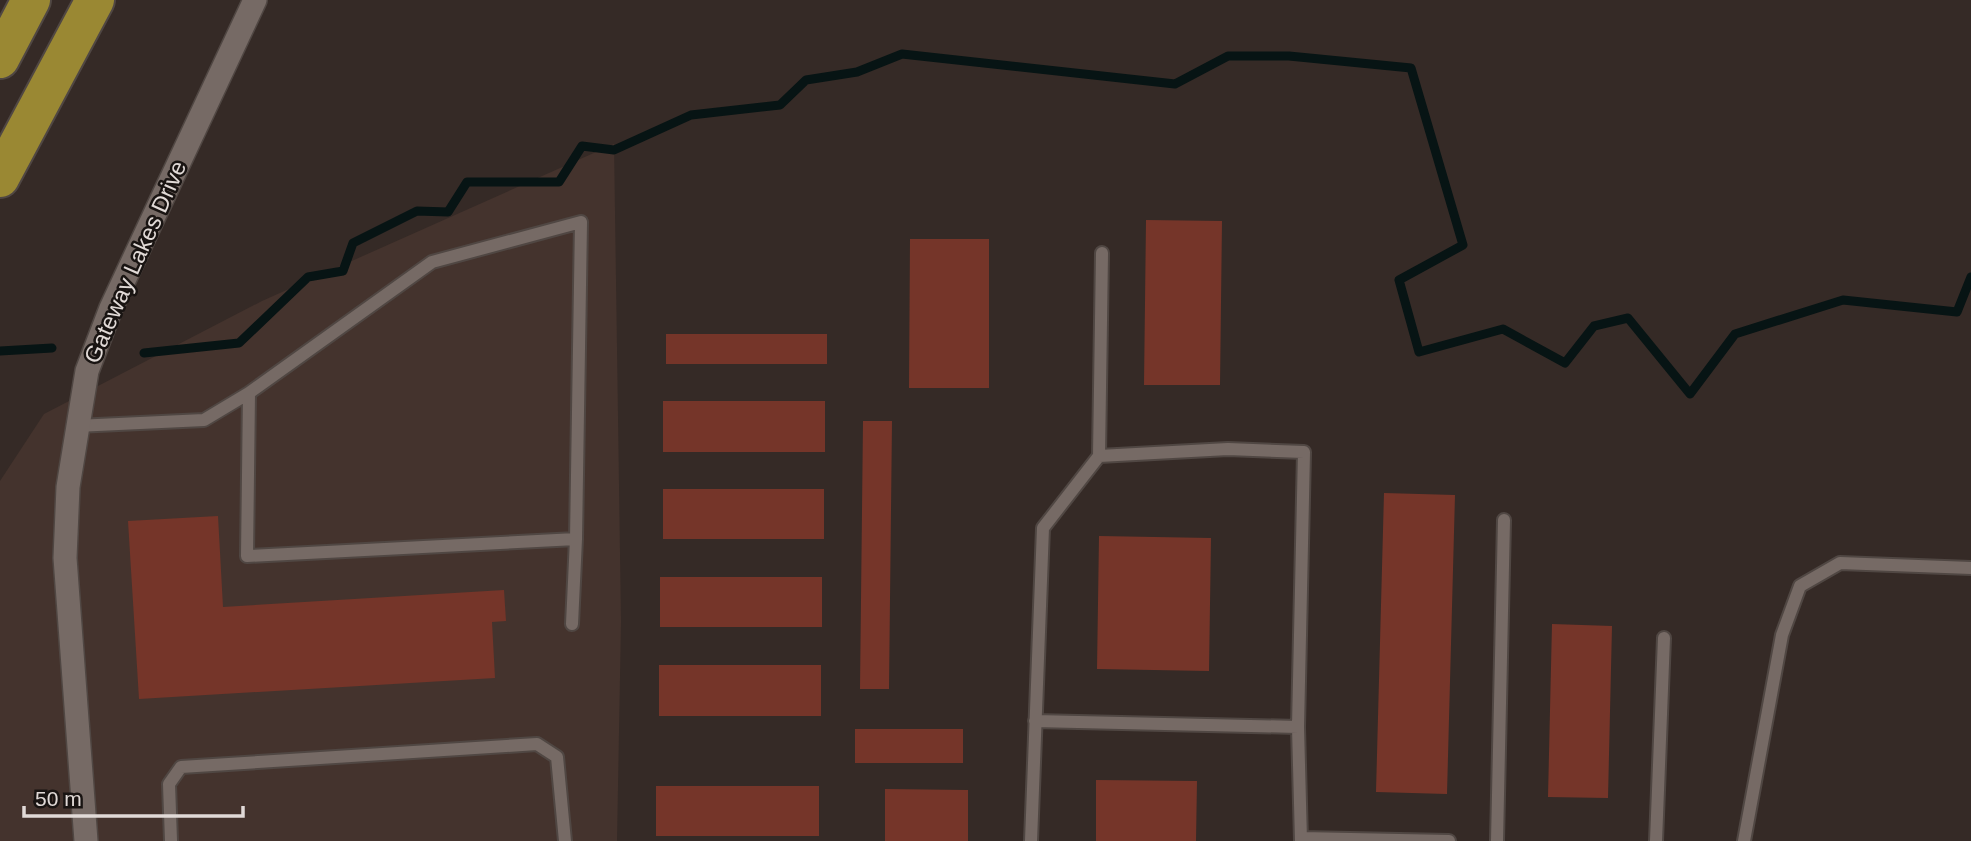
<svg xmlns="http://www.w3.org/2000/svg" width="1971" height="841" font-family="Arial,sans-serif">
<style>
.built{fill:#44332d}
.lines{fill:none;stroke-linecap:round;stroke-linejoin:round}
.stream{stroke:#071414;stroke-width:9}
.building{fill:#753529}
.service-casing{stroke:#504743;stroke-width:16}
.minor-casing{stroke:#504743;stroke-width:26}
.motorway-casing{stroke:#504743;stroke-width:42}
.service{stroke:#766a65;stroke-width:12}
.minor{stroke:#766a65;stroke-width:23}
.motorway{stroke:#9a8833;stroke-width:38}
.labels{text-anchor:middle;stroke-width:5;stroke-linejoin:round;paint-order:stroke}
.street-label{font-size:23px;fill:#e1dad7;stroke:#191412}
</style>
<rect width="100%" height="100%" fill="#352a26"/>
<path class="built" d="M614,144L621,622L617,841H0V481L44,414L262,301Z"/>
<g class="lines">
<path class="stream" d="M0,351L52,348
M144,353L239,343L308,277L343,271L353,243L417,211L448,212L467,182H559L582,146L614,150L691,115L780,105L806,80L857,72L902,54L1175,84L1228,56H1289L1411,68L1463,245L1399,280L1419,352L1503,329L1565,363L1594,326L1628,318L1690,394L1735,334L1843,300L1957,312L1971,277"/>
</g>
<path class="building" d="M1146,220L1222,221L1220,385H1144Z
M910,239H989V388H909Z
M666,334H827V364H666Z
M663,401H825V452H663Z
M863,421H892L889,689H860Z
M663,489H824V539H663Z
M1384,493L1455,495L1447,794L1376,792Z
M218,516L223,607L504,590L506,621L492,622L495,678L139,699L128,521Z
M1099,536L1211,538L1209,671L1097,669Z
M660,577H822V627H660Z
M1552,624L1612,626L1608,798L1548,797Z
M659,665H821V716H659Z
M855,729H963V763H855Z
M1096,780L1197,781L1196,841H1096Z
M656,786H819V836H656Z
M885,789L968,790V841H885Z"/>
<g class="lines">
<g class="service-casing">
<path id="service" d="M76,426L204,420L249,393L432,262L581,222L576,539L247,556L249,393
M1099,456L1102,253
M572,624L576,539
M1035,721L1298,727
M1301,838L1449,841
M171,841L169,784L181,767L537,744L557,757L565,841
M1031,841L1043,528L1099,456L1228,449L1304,452L1298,727L1301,841
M1497,841L1504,520
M1656,841L1664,638
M1744,841L1782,635L1800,586L1840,563L1971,568"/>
</g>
<g class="minor-casing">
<path id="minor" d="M86,841L65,558L68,487L87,371L111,308L255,0"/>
</g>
<g class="motorway-casing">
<path id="motorway" d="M0,59L31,0
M0,178L95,0"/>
</g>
<use href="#service" class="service"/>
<use href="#minor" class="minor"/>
<use href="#motorway" class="motorway"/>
</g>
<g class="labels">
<g class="street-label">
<text transform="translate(135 262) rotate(-66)" y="8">Gateway Lakes Drive</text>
</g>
</g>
<path d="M24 806v10h219v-10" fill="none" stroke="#e1dad7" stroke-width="3.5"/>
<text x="35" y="806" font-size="21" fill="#e1dad7" stroke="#191412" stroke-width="5" paint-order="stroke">50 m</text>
</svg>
